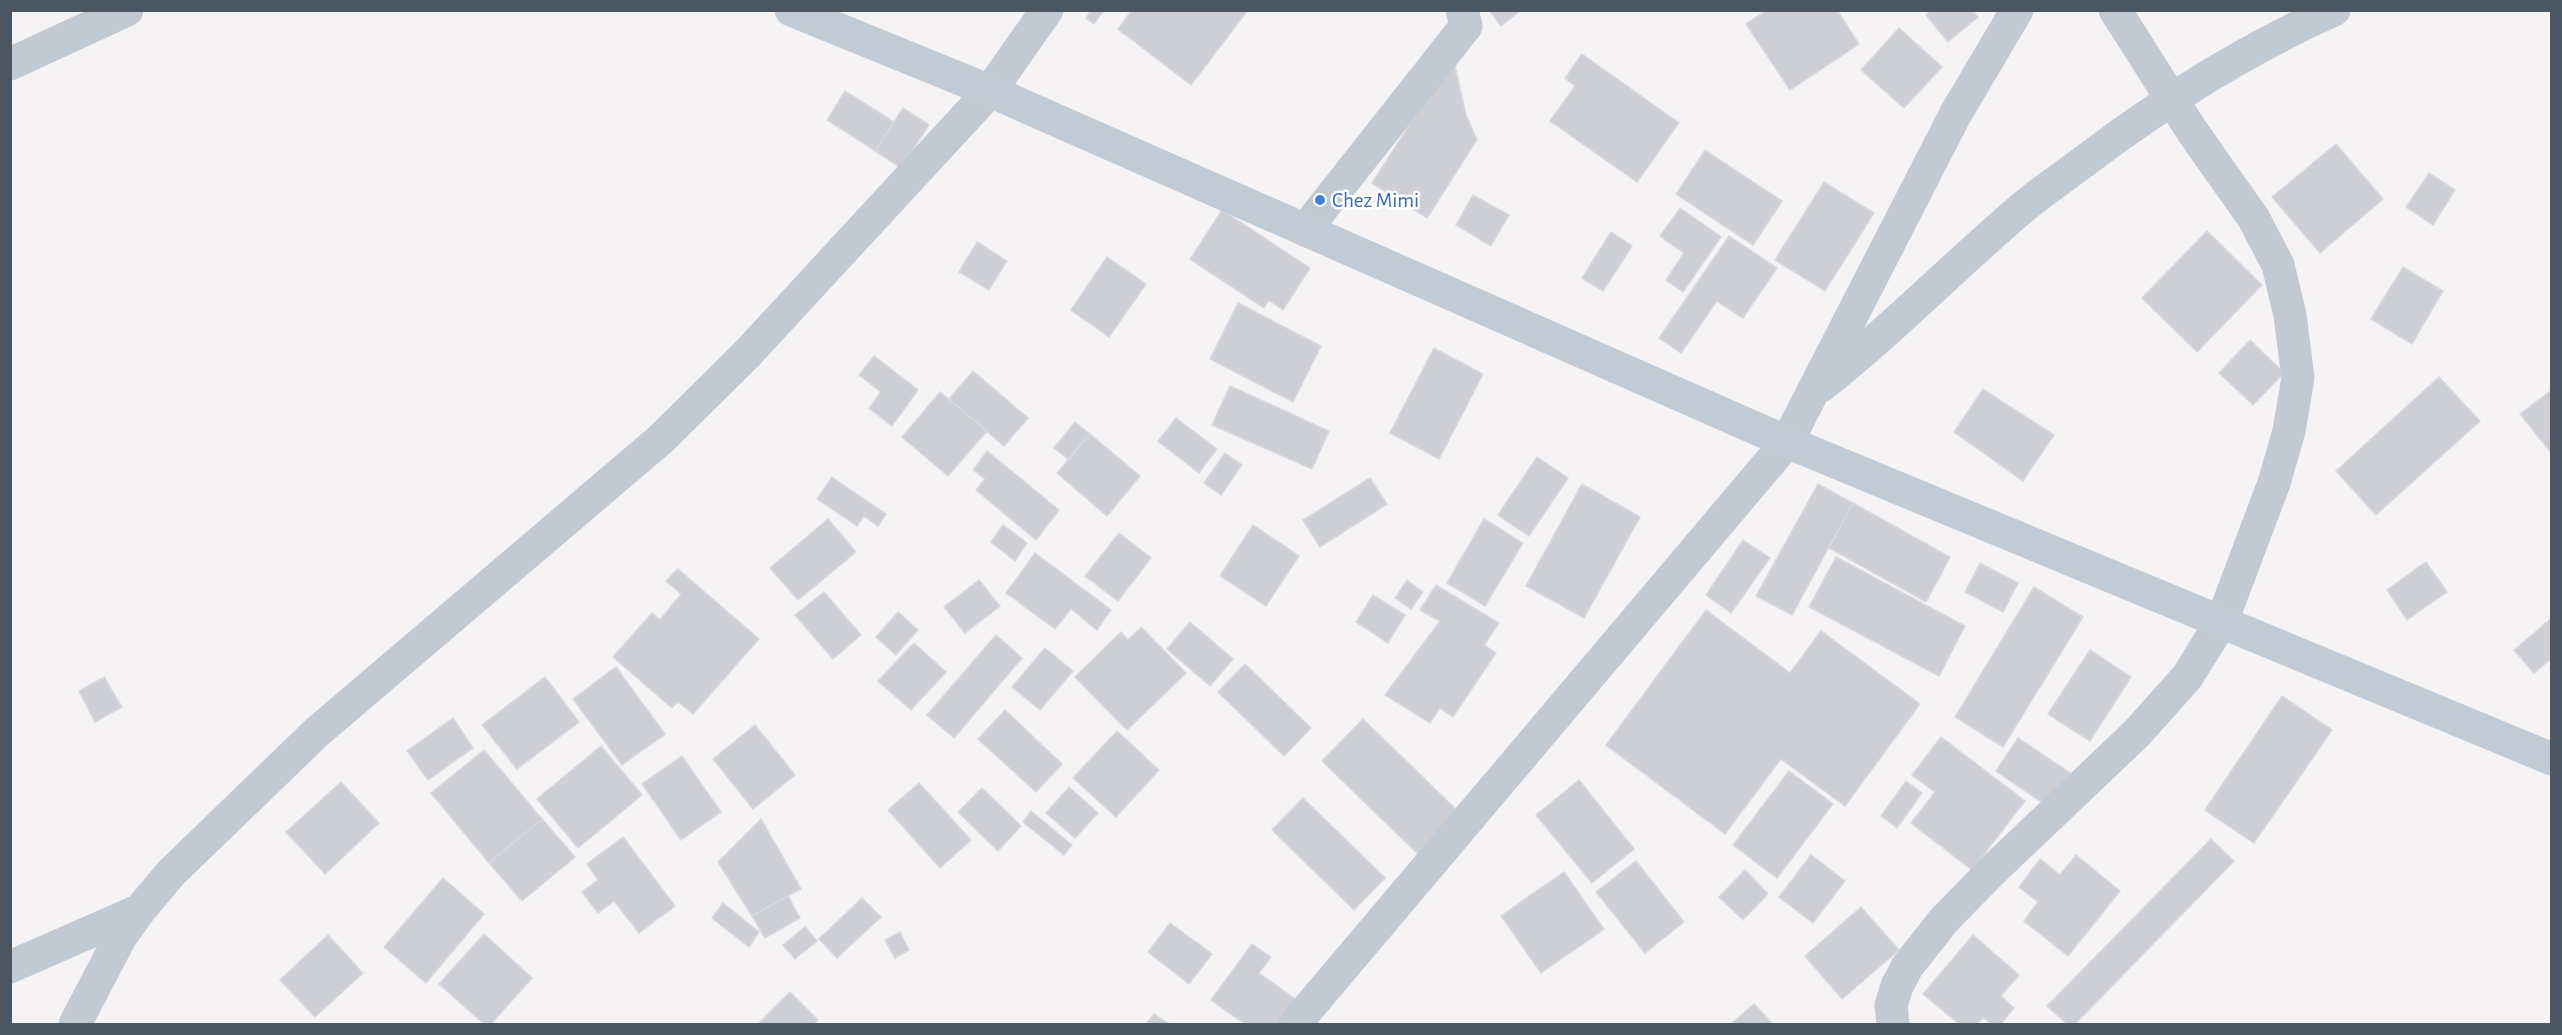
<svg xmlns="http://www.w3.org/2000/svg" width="2562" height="1035" font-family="'Alegreya Sans',sans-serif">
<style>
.building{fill:#cdcfd5;stroke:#d7d9de;stroke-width:1.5}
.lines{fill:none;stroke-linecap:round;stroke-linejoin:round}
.street{stroke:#c1cad2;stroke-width:33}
.secondary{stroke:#c1cbd6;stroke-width:33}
.shop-dot{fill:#3f7fe0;stroke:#fff;stroke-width:2}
.labels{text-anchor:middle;stroke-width:5;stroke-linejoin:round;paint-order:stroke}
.shop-label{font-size:21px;fill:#366cbe;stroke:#fff;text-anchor:start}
</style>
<rect width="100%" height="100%" fill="#f5f3f3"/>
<path class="building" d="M1091,10H1104L1094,24L1086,18Z
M1132,10H1248L1191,85L1118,29Z
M1489,10H1521L1501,26Z
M1767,10H1837L1859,44L1790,90L1746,24Z
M1932,10H1972L1978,17L1948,42L1926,15Z
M1899,28L1942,67L1904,108L1861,70Z
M1582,54L1679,123L1637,182L1550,121L1575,86L1565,78Z
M1453,57L1466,115L1477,140L1427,218L1372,183Z
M845,91L894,122L875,151L827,120Z
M903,108L929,125L901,168L875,151Z
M2336,144L2383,199L2320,253L2272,197Z
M1705,150L1782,201L1753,245L1676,194Z
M2429,173L2455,190L2433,225L2406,207Z
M1824,182L1874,213L1825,291L1775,260Z
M1473,195L1509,215L1491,246L1456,225Z
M1680,208L1721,237L1683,292L1666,280L1684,253L1660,236Z
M1222,210L1310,268L1283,310L1269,300L1264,308L1190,259Z
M2207,231L2262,285L2197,352L2142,298Z
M1611,232L1632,246L1603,291L1582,278Z
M1729,236L1777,268L1743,318L1717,301L1681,353L1659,338Z
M977,242L1007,261L989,290L959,272Z
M1107,257L1146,284L1109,337L1071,310Z
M2403,267L2443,291L2412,344L2371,319Z
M1238,303L1321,346L1293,402L1210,359Z
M2250,340L2284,373L2253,405L2219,373Z
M1434,348L1483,374L1439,459L1390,433Z
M874,356L918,390L892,426L869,408L881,392L859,375Z
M973,371L1028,418L1004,446L949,399Z
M2439,377L2480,421L2376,515L2336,471Z
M1230,386L1329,431L1312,469L1212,425Z
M1983,389L2054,435L2023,481L1954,432Z
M2552,390V454L2520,414Z
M940,392L987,431L948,476L902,437Z
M1176,418L1217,449L1199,473L1158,441Z
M1075,422L1090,434L1068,459L1054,448Z
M1090,434L1140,476L1107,516L1057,473Z
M987,451L1059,510L1036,540L976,490L985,479L973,470Z
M1225,453L1242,465L1221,495L1204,483Z
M1537,457L1568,478L1529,536L1498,515Z
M832,477L886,514L878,526L864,516L857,526L817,499Z
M1370,478L1387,504L1320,547L1303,520Z
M1582,484L1640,517L1584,618L1526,586Z
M1818,484L1853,503L1792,615L1756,596Z
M1853,503L1950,557L1926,602L1829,548Z
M828,519L856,552L798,600L770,568Z
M1484,519L1523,543L1485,606L1447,583Z
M1003,525L1027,543L1015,561L991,542Z
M1253,525L1299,556L1266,606L1220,576Z
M1119,533L1151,558L1118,601L1085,576Z
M1743,540L1770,558L1731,613L1706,595Z
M1035,553L1111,610L1097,630L1071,609L1055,629L1006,593Z
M1836,557L1965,626L1939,676L1809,607Z
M2426,562L2447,592L2407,620L2387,590Z
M1980,563L2018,583L2003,612L1965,592Z
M678,569L759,639L693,714L678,702L672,708L613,657L652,613L660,620L681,594L666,581Z
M979,580L1000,606L965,633L944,607Z
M1407,580L1423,592L1411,609L1395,598Z
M1436,585L1499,623L1484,645L1496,653L1453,717L1440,708L1430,723L1385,695L1440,621L1420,610Z
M2034,587L2083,617L2003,747L1955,717Z
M824,592L861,635L833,659L795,615Z
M1373,595L1405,615L1388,643L1356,622Z
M1706,610L1790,673L1821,631L1920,704L1845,806L1781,759L1725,834L1606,745Z
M898,612L918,630L896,655L876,637Z
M2552,618V658L2534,673L2514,650Z
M1190,622L1233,659L1210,686L1167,649Z
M1141,627L1186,673L1127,730L1075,677L1121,632L1128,640Z
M996,635L1022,658L954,738L927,715Z
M914,643L946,672L911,710L878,681Z
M1045,648L1073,671L1040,710L1012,687Z
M2090,650L2131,677L2090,741L2048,714Z
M1245,664L1311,728L1284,756L1218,692Z
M616,667L665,734L622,765L573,699Z
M104,677L122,707L95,722L79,691Z
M545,677L579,722L517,769L482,725Z
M2282,696L2332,730L2254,843L2205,810Z
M1005,710L1062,764L1036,792L978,739Z
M453,718L473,748L428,780L407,751Z
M1363,719L1465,818L1424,860L1322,761Z
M755,725L795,775L753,809L713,759Z
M1117,731L1159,770L1116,817L1073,778Z
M1941,737L2025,801L1972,870L1911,823L1935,792L1912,775Z
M2018,738L2073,775L2050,808L1996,771Z
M601,746L642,795L578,848L537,799Z
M484,750L542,819L489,863L431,793Z
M682,756L721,812L681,840L642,784Z
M1789,771L1833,804L1777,878L1733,845Z
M1579,780L1634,849L1592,883L1536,815Z
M1906,781L1922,793L1897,828L1881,816Z
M341,782L379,823L325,874L286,832Z
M919,783L971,840L940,868L888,810Z
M1069,787L1098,813L1075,838L1046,813Z
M982,788L1021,826L998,851L958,812Z
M1303,798L1385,878L1354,910L1272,830Z
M1031,811L1072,845L1064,855L1023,822Z
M542,819L575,857L522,901L489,863Z
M761,819L801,889L752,916L718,862Z
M623,837L675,906L639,933L614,901L598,913L582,892L598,880L587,864Z
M2211,839L2234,861L2075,1024H2067L2047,1006Z
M1811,855L1845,881L1813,923L1779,897Z
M2076,855L2120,891L2068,956L2024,921L2038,902L2019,887L2040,859L2060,875Z
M1636,861L1684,922L1645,953L1596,892Z
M1745,870L1768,894L1743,920L1719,897Z
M1564,872L1604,929L1541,973L1501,916Z
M443,878L484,914L426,983L384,947Z
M788,896L800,918L765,938L752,916Z
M862,898L881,917L837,958L819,939Z
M723,903L759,932L749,947L712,918Z
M1861,907L1899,950L1842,999L1805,956Z
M1170,923L1212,954L1189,984L1148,952Z
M805,927L817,941L795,959L783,945Z
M900,932L909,950L895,958L885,940Z
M484,934L532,978L491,1024H484L439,984Z
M328,935L363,973L315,1017L280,980Z
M1973,935L2019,975L2001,996L2014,1008L2001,1024H1991L1983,1017L1977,1024H1959L1923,994Z
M1252,944L1271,957L1259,973L1299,1002L1282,1024H1245L1211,1000Z
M790,992L818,1020L814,1024H758Z
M1754,1004L1773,1024H1731Z
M1154,1014L1169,1024H1146Z"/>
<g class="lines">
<path class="street" d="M10,64L127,10
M1305,230L1466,26L1462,10
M1821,386C1891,331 1953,267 2021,209C2042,191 2065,176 2086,160C2165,100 2244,50 2334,10
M10,967L140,910
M75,1024L120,938L140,910L171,873L317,732L661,439L747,354L990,91L1047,10
M1295,1024L1787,442L1955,115L2017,10
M1893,1024L1891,1005L1897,986L1907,967L1944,920L1992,871L2137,733L2187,677L2222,621L2274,483L2289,431L2298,378L2290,315L2278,265L2254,219L2192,131L2115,10"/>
<path class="secondary" d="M791,10L990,91L1787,442L2552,759"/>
</g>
<circle class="shop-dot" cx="1320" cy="200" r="6"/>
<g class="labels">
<g class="shop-label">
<text x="1332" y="207">Chez Mimi</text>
</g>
</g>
<rect width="2562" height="1035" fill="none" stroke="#4a5661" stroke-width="24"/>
</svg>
